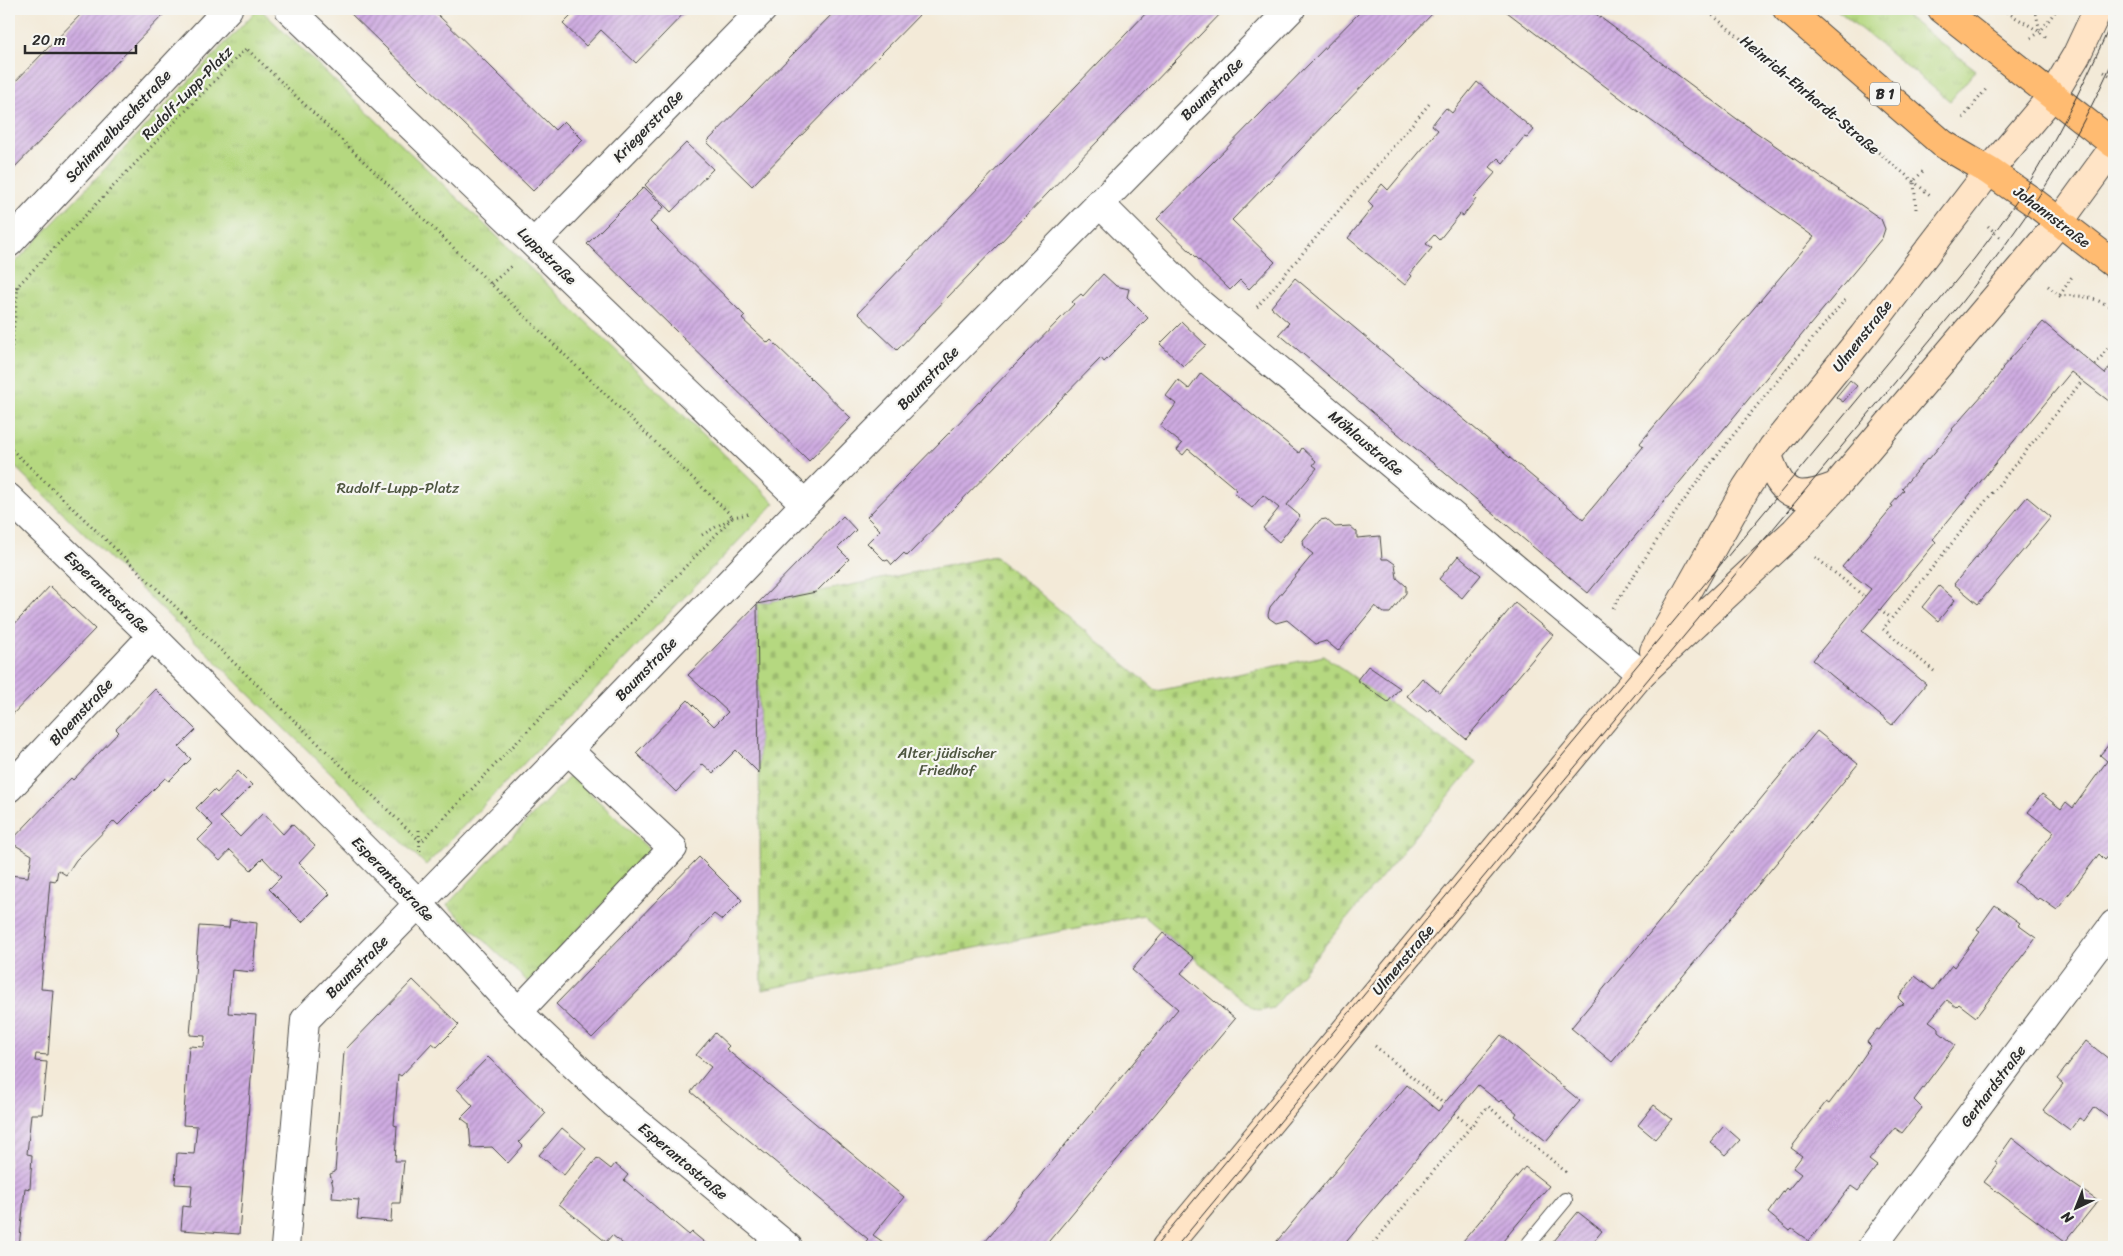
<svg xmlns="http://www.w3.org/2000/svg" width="2123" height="1256" font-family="Sriracha,sans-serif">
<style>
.grass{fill:url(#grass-tufts);stroke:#708256}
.cemetery{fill:url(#cemetery-stones);stroke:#708256}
.building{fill:url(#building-hatch)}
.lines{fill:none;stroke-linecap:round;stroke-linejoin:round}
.service-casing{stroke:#494845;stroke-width:16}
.minor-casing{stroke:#494845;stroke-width:30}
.secondary-casing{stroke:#494845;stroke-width:30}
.primary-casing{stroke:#494845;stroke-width:30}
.path{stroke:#494845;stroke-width:3;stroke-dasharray:1 4;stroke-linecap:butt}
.service{stroke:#fff;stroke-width:14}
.minor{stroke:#fff;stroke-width:28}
.secondary{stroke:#ffe4c6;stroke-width:28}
.primary{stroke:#ffbb71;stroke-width:28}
.tram{stroke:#2b2b2b;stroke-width:1}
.labels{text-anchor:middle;stroke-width:4.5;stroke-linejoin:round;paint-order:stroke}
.shield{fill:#f6f6f2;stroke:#686867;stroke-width:1}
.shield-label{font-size:14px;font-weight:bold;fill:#2b2b2b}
.street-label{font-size:15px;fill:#2b2b2b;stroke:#f6f6f2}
.park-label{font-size:15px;fill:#4e5640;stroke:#f6f6f2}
</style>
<defs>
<pattern id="grass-tufts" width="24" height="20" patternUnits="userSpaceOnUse" patternTransform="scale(1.25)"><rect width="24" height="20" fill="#b5d880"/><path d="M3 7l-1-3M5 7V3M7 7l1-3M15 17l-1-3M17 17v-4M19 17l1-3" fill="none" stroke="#9cba6f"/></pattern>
<pattern id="cemetery-stones" width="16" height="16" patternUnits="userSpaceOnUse" patternTransform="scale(1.25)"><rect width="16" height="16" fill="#b5d880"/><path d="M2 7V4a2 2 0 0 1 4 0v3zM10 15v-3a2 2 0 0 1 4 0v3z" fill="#9cba6f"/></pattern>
<pattern id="building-hatch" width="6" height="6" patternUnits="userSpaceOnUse" patternTransform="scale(1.25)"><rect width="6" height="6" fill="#cface2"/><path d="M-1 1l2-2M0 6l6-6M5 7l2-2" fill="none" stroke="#a88cb7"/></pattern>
</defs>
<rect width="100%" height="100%" fill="#f6f6f2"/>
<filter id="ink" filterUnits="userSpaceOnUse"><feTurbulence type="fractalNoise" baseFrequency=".02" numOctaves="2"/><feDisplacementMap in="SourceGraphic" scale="10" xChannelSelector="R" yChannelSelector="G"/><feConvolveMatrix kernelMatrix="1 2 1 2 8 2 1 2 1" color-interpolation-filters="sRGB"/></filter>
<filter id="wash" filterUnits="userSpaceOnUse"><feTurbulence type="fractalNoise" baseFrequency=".0096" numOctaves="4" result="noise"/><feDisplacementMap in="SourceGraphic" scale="20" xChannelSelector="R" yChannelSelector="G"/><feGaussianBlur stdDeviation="1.12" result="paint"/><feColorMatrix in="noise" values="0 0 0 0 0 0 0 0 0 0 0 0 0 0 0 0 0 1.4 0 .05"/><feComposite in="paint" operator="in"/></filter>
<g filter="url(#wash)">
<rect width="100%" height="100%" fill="#f3ead8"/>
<path class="grass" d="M258,9H260L775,503L426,865L9,461V269Z
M1836,9H1897L1976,70L1950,101Z
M571,775L652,852L528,982L447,905Z"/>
<path class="cemetery" d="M995,556L1157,691L1324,656L1476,763L1273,1008L1260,1011L1253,1008L1143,915L762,990L757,604Z"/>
<g id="blocks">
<path class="building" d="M86,9H169L9,173V88Z
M346,9H432L555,130L564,121L583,140L533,191Z
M578,9H688L636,63L601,30L586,46L563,24Z
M837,9H925L752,186L707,142Z
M1150,9H1225L897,350L858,313Z
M1363,9H1437L1232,220L1275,262L1249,289L1240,280L1230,290L1157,219Z
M1503,9H1589L1737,119L1881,219L1885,229L1882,238L1588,593L1279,334L1289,323L1271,307L1295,278L1583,519L1643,447L1640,443L1814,237L1643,115Z
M1477,82L1534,130L1527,138L1524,137L1503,163L1498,158L1490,167L1496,172L1474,197L1476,199L1463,216L1460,214L1439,240L1434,235L1426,244L1432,248L1410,274L1412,276L1405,285L1348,238L1373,207L1368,202L1382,184L1388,190L1438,130L1432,125L1439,116L1446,108L1452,113Z
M686,143L713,169L671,212L645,185Z
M644,187L664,207L650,222L745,316L742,319L768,343L771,340L851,418L809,461L587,244Z
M1103,274L1116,286L1129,289L1127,297L1148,318L1104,362L1101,358L907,556L904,553L892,565L888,560L885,561L867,543L880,530L867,517L1060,319L1074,304L1072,302L1081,294L1083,296Z
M1182,322L1206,345L1183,366L1160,344Z
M2043,322L2105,374L2114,361V405L2071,372L1933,539L1936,542L1862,631L1926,684L1892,725L1813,660L1871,589L1842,567L1893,506L1891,505L1904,490L1902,488L1928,458L1929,459L1953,430L1952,429L1992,384L2003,369L2002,368Z
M1201,373L1299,453L1302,448L1316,461L1313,465L1317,468L1287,505L1300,516L1279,542L1263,528L1279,508L1263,495L1252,508L1234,493L1237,490L1188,449L1183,455L1177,450L1182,444L1160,426L1176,404L1166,396L1178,380L1189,389Z
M1850,380L1857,386L1843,402L1836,397Z
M2027,497L2051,517L1978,604L1954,584Z
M843,516L856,530L838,548L849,559L816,592L757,604L759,773L736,750L713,773L703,764L676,792L636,753L688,700L714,726L728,712L688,675L757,604Z
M1326,519L1335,527L1350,526L1357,532V538L1380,536L1382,559H1388L1395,564L1397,578L1406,586V593L1390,613H1384L1375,606L1338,651L1326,641L1316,644L1287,620L1276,623L1269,618L1268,615L1270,607L1313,554L1304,547L1303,540L1320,520Z
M1458,556L1481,575L1462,598L1439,579Z
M50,586L95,629L9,718V630Z
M1939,586L1955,600L1938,621L1922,607Z
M1515,603L1553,635L1466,739L1430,709L1427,712L1407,696L1422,678L1440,693Z
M1368,666L1400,688L1388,702L1357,680Z
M155,689L196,730L179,747L191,759L169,781L165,778L118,825L114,821L76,860L66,875L58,870L56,881L50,880L41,989L53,990L48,1055L36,1054L35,1061L47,1062L42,1114H31L27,1154L32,1155L30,1189L25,1188L19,1247H9V875L28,877L32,855L10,842L71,778L73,780L119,732L116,729Z
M1817,731L1858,764L1612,1062L1571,1028Z
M2110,743L2114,746V849L2105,860L2099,854L2057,910L2040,898L2038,900L2014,882L2054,832L2028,812L2042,794L2061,809L2066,802L2073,808L2107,761L2100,755Z
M238,771L252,785L220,817L240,837L263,813L283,834L292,824L315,846L299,863L330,894L302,922L269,889L281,877L263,858L251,870L230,850L220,861L198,840L213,825L196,808L214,790L217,793Z
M699,857L742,900L722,920L714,914L592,1038L556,1004Z
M1995,905L2020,923L2018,925L2036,938L1976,1017L1959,1004L1956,1007L1947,1000L1929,1021L1939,1028V1032L1955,1045L1914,1100L1922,1108L1902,1133L1895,1128L1869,1160L1877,1166L1858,1191L1851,1186L1809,1241L1792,1229L1790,1231L1768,1213L1786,1188L1788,1190L1801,1174L1793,1168L1802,1156L1791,1148L1826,1102L1829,1104L1851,1075L1871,1046L1867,1042L1877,1029L1879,1030L1897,1006L1904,1004L1898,998L1915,976L1933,990L1952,965L1954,967L1980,932L1977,930Z
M230,920L257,923L253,972L232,970L228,1013L256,1015L239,1234L181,1230L183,1206L190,1207L192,1185L175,1184L177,1153L194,1154L197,1126L183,1125L189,1046L204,1047L205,1036L190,1035L199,926L229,928Z
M1163,933L1194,958L1181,973L1235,1019L1044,1247H980L1178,1009L1132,970Z
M413,980L459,1025L437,1047L432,1043L401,1076L398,1074L394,1125L397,1126L395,1161H404L400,1203H392L391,1222L357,1219L359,1200L332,1198L333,1186L330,1174L335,1172L344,1051Z
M715,1033L729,1046L726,1049L904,1197L873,1235L890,1247H861L868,1239L691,1092L711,1067L696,1055Z
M1501,1035L1580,1101L1546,1141L1515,1116L1517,1113L1501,1100L1499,1102L1478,1085L1342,1247H1272L1407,1085L1438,1111Z
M2086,1041L2114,1063V1122L2094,1107L2084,1121L2079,1118L2070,1130L2043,1110L2063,1084L2057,1079Z
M488,1057L546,1113L519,1142L523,1146L508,1163L492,1147L471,1148L469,1124L461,1118L473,1106L457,1089Z
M1654,1105L1672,1119L1655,1139L1638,1125Z
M1724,1126L1740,1140L1726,1155L1710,1142Z
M562,1128L586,1148L564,1175L539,1155Z
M2012,1138L2054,1171L2098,1201L2065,1242L1984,1182L1998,1164L1995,1162Z
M597,1158L611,1169L615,1164L628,1175L624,1180L689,1235L692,1232L710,1247H627L612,1235L606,1242L559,1204Z
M1525,1167L1549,1186L1498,1247H1458Z
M1578,1212L1602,1231L1589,1247H1549Z"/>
</g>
</g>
<g filter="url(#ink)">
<use href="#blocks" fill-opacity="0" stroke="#494845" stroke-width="1"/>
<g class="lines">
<g class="service-casing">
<path id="service" d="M1526,1247L1565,1200"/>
</g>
<g class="minor-casing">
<path id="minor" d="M289,9L805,504
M1099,203L1197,301L1641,674
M9,243L228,9
M534,243L763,9
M9,498L152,636L419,904L518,1012L615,1104L788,1247
M9,788L152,636
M518,1012L673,848L568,750
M285,1247L305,1020L568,750L805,504L1291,9
M1872,1247L2114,924"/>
</g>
<g class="secondary-casing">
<path id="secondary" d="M1768,455C1782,498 1795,502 1836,486
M1654,651L1746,488L1773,447L1863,336L1989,171L2052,96L2076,56L2098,9
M1166,1247L1641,674L1795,531L1836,486L2025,263L2060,221L2114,147"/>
</g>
<g class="primary-casing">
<path id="primary" d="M1787,9L1943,144L1989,171L2035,203L2114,264
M1942,9L2114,144"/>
</g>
<path class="path" d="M1705,9L1930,195
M2003,9C2017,20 2034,26 2047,38
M2035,9L2040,31
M2031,38L2040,32L2057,9
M2104,72L2114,78
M1963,118L1987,88
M1916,209L1914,181L1923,171
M1988,226L2002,239
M491,284L511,266
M2048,286L2060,296C2080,294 2097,298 2114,309
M9,295L246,48L733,517L421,842L9,447
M2060,295L2073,275
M1257,307L1430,103
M2095,365L2114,340
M9,372L18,286
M702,535L733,517L748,514
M1815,557L1865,597
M1613,608C1643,561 1673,514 1707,469C1751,411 1798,356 1845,300
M1880,609L1891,618
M1934,671L1883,629L2082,381
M419,830L420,854
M1375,1046L1444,1104
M1454,1113L1471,1127
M1370,1247L1488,1106L1567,1173"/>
<use href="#service" class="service"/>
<use href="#minor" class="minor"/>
<use href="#secondary" class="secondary"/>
<use href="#primary" class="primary"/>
<path class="tram" d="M1155,1247L1974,259C1997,229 2019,200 2038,168C2067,119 2091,68 2114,17
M1176,1247L1960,304C2022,226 2074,150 2114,58"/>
</g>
</g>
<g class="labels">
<rect class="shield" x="1870" y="82.5" width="30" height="23" rx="4"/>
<g class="shield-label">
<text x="1885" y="99">B 1</text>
</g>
<g class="street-label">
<text transform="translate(1212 89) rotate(-45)" y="5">Baumstraße</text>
<text transform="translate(187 93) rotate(-46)" y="5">Rudolf-Lupp-Platz</text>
<text transform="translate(1810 95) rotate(40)" y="5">Heinrich-Ehrhardt-Straße</text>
<text transform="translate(118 126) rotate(-47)" y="5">Schimmelbuschstraße</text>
<text transform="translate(648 126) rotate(-46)" y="5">Kriegerstraße</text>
<text transform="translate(2052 217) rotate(37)" y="5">Johannstraße</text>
<text transform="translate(547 256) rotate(44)" y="5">Luppstraße</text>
<text transform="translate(1862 336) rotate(-52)" y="5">Ulmenstraße</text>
<text transform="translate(928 378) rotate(-46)" y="5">Baumstraße</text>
<text transform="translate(1366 443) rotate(40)" y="5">Möhlaustraße</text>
<text transform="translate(107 592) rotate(44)" y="5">Esperantostraße</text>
<text transform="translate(646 669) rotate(-46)" y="5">Baumstraße</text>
<text transform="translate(81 712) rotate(-47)" y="5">Bloemstraße</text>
<text transform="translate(393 879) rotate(46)" y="5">Esperantostraße</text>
<text transform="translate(1403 960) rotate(-50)" y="5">Ulmenstraße</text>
<text transform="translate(357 967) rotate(-45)" y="5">Baumstraße</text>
<text transform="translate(1993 1086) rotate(-53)" y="5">Gerhardstraße</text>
<text transform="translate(683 1161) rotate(40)" y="5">Esperantostraße</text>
</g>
<g class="park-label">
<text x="398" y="493">Rudolf-Lupp-Platz</text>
<text x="947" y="758">Alter jüdischer<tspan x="947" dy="17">Friedhof</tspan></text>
</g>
</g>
<rect width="2123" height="1256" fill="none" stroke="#f6f6f2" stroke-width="30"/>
<g transform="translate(2076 1208) rotate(223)" stroke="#f6f6f2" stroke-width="4" paint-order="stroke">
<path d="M0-4L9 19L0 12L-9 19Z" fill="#2b2b2b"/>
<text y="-8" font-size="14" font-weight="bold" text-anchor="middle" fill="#2b2b2b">N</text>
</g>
<path d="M25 45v8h111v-8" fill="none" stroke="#2b2b2b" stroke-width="2.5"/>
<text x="32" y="45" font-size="15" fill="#2b2b2b" stroke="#f6f6f2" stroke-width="4" paint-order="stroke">20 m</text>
</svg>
